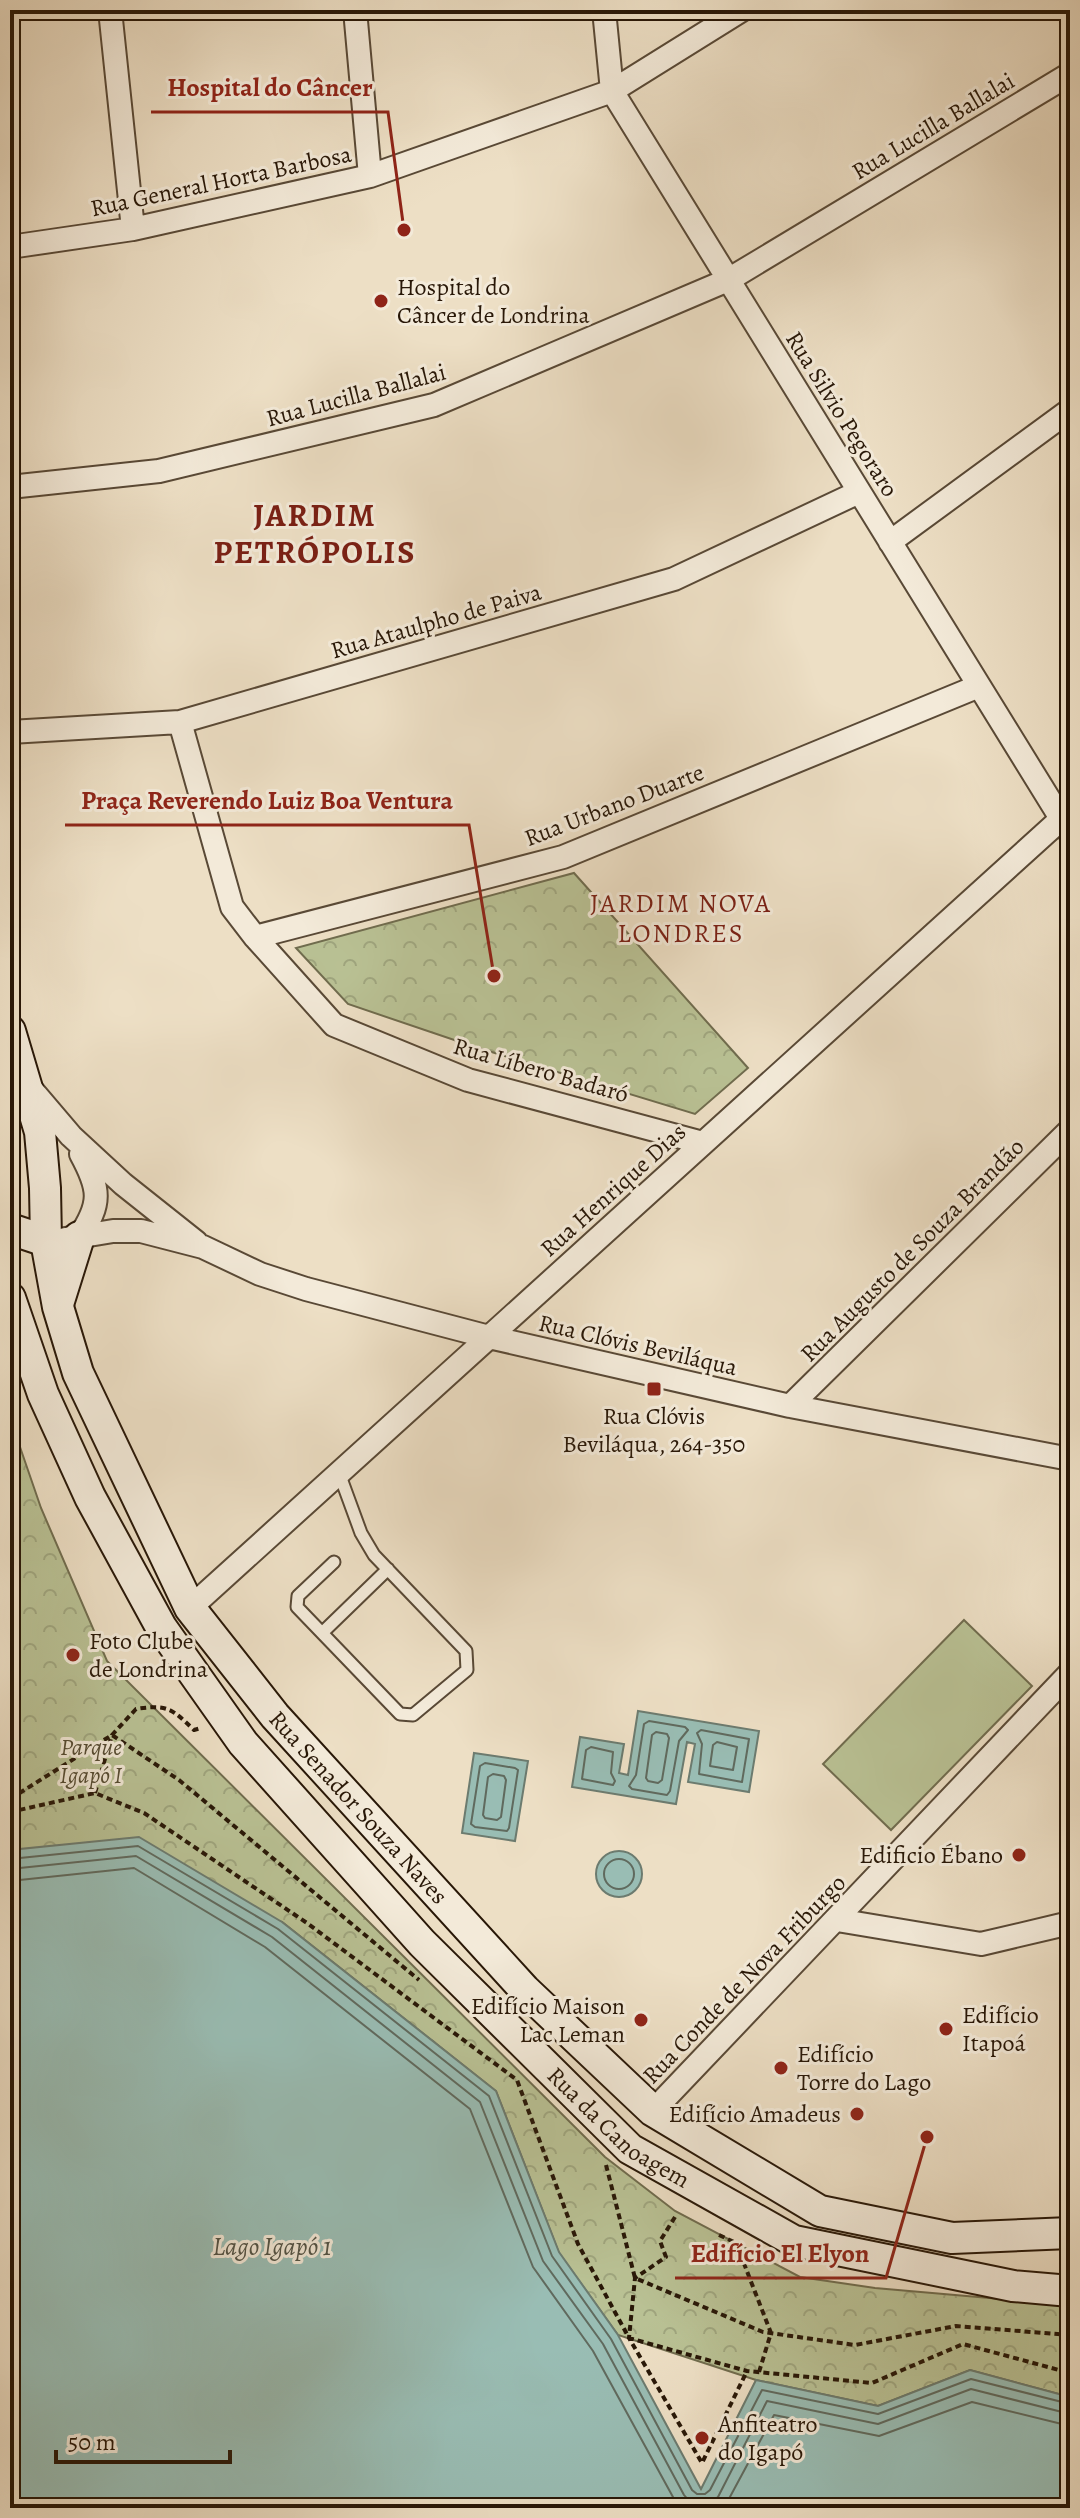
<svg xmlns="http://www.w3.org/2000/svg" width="1080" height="2518" font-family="Alegreya,serif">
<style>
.forest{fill:url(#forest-crowns);stroke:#706c4e;stroke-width:2}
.garden{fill:#b9c194;stroke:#706c4e;stroke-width:2}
.water{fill:#99bdb4;stroke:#6c7b6f;stroke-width:2}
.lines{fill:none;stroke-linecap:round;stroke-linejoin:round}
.shore{stroke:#606a5e;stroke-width:2}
.service-casing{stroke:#594936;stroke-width:15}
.minor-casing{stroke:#594936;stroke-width:26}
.secondary-casing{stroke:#281707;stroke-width:34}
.path{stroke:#281707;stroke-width:4;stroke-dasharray:6 4;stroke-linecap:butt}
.service{stroke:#f3ead9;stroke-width:11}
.minor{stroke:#f3ead9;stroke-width:22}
.secondary{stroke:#f3ead9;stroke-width:30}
.poi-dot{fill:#8f2418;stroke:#f3ead9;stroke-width:3}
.labels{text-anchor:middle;stroke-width:6;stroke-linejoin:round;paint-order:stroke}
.street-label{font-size:24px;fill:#281707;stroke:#f3ead9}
.poi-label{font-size:24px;fill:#281707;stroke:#f3ead9;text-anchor:start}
.park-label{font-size:24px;font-style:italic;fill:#544a31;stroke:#f3ead9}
.neighbourhood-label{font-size:26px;letter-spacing:2px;fill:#7a1f14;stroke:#f3ead9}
.water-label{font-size:26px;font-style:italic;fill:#505144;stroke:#f3ead9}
.district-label{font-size:32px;font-weight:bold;letter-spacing:2px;fill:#7a1f14;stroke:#f3ead9}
.leader{fill:none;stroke:#8f2418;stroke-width:3}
.callout-dot{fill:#8f2418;stroke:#f3ead9;stroke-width:3}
.callout-label{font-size:26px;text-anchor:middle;font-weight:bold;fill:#8f2418;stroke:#f3ead9;stroke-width:6;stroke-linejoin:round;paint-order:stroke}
</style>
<defs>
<pattern id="forest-crowns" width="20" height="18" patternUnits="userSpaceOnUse" patternTransform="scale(2)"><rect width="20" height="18" fill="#b9c194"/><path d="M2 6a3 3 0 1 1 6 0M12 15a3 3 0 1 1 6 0" fill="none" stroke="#9fa57e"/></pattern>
</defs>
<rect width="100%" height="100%" fill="#eddfc5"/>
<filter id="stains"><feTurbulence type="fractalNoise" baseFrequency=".0025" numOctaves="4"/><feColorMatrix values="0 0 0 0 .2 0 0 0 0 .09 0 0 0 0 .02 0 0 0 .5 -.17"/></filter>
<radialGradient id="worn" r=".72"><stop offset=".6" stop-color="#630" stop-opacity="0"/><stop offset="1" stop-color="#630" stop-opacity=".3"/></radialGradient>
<path class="forest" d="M574,873L748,1068L695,1114L472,1046L348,1004L296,948Z
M10,1418L41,1508L107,1661L605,2157L675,2211L800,2277L875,2288L1070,2305V2397L970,2370L878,2406L756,2380L618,2335L559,2253L496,2091L282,1922L10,1850Z"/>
<path class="garden" d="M964,1620L1032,1686L891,1830L823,1764Z"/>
<path class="water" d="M638,1711L759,1731L749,1792L688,1782L695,1744L687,1742L676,1804L572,1787L580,1737L624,1744L619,1773L628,1775Z
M474,1753L528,1761L515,1841L462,1833Z
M139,1837L282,1922L496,2091L559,2252L618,2335L701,2489L756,2380L878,2406L970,2370L1070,2397V2508H10V1850Z
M596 1874a23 23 0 1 1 46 0a23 23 0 1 1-46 0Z"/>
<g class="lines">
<path class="shore" d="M649,1721L685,1727L688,1730L679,1741L670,1791L667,1795L632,1789L629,1786L636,1775L644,1724Z
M701,1730L749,1739L742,1782L699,1774L702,1744L697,1733Z
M656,1732L667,1734L669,1738L662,1780L658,1783L648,1781L646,1778L652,1735Z
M717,1742L737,1747L733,1770L710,1766L713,1745Z
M591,1747L613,1752L611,1773L615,1781L613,1785L582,1779L586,1750Z
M485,1763L515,1768L518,1770L509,1828L507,1831L475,1827L471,1824L480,1766Z
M493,1774L504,1776L506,1780L501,1817L497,1820L485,1818L483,1815L488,1777Z
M604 1874a15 15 0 1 1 30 0a15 15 0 1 1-30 0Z
M10,1859L138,1846L278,1929L489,2096L552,2256L611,2339L692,2490L697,2494H705L710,2490L762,2390L878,2414L971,2379L1070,2404
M10,1869L136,1856L272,1937L480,2102L543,2261L603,2344L684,2495C693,2507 707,2508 718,2497L767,2401L878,2424L971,2389L1070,2414
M10,1881L134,1868L265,1947L470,2109L533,2267L593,2351L679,2508
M724,2508L774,2415L879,2436L972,2402L1070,2426"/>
<g class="service-casing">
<path id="service" d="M334,1562L298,1596L297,1607L400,1714L413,1715L467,1670L466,1651L374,1555L361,1533L339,1473
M322,1633L388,1569"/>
</g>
<g class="minor-casing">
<path id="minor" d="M110,10L133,229
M355,10L370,176
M604,10L612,91L1070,833
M10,247L133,229L370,176L612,91L742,10
M10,487L159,471L434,405L728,280L1070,74
M890,542L1070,410
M180,722L232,907L255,937L334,1025L468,1080L703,1143
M10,732L180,722L674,579L859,492
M255,937L563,857L979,686
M31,1089L71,1136L123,1184L196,1242
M79,1237C102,1203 100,1189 81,1154
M65,1239L113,1231H141L203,1247L260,1274L306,1289L489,1337L790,1406L1070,1459
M790,1406L1070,1130
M190,1608L1070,811
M837,1920L981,1944L1070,1923
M653,2111L1070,1673"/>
</g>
<g class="secondary-casing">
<g id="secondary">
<path id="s1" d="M10,1031L40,1132L45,1188L46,1241L58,1307L78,1373L190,1608L275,1716L525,1990L653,2111L820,2211L952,2238L1070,2233"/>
<path d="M10,1229L46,1241"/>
<path id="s2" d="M10,1298L43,1394L90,1497L161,1627L243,1743L422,1943L630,2149L794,2241L1013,2286L1070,2291"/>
<path d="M59,1301L79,1237"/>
</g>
</g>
<path class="path" d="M10,1791L18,1794L112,1735L179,1780L419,1980
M95,1793L112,1735L136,1709C168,1704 172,1709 194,1730L201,1728
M10,1807L19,1810L95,1793L144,1813L307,1923L517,2080L578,2244L629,2338L747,2371L872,2383L963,2344L1070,2373
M606,2165L635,2278L763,2332L855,2345L956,2326L1070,2335
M675,2217L660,2241L666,2257L635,2278L629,2338L702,2463L747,2371
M719,2235L736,2243L771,2333L759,2372"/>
<use href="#service" class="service"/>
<use href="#minor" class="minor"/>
<use href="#secondary" class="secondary"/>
</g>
<g class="poi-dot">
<circle cx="381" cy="301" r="8"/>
<rect x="646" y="1381" width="16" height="16" rx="4"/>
<circle cx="73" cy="1655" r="8"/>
<circle cx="1019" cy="1855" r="8"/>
<circle cx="641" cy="2020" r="8"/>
<circle cx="946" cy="2029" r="8"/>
<circle cx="781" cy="2068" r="8"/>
<circle cx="857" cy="2114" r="8"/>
<circle cx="702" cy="2438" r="8"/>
</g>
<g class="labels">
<g class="street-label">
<text transform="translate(933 126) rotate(-31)" y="8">Rua Lucilla Ballalai</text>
<text transform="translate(221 181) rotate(-12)" y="8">Rua General Horta Barbosa</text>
<text transform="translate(356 395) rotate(-15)" y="8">Rua Lucilla Ballalai</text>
<text transform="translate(842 414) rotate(58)" y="8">Rua Silvio Pegoraro</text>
<text transform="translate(436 621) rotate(-16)" y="8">Rua Ataulpho de Paiva</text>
<text transform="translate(614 805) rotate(-21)" y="8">Rua Urbano Duarte</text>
<text transform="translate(541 1070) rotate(16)" y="8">Rua Líbero Badaró</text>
<text transform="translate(613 1190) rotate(-42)" y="8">Rua Henrique Dias</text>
<text transform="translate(912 1250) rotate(-45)" y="8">Rua Augusto de Souza Brandão</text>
<text transform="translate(638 1345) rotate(13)" y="8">Rua Clóvis Beviláqua</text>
<text dy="8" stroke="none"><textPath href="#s1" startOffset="872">Rua Senador Souza Naves</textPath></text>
<text transform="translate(744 1979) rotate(-46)" y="8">Rua Conde de Nova Friburgo</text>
<text dy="8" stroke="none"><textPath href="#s2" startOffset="1044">Rua da Canoagem</textPath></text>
</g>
<g class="poi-label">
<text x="397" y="295">Hospital do<tspan x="397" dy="28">Câncer de Londrina</tspan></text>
<text x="654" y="1424" text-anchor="middle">Rua Clóvis<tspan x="654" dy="28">Beviláqua, 264-350</tspan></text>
<text x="89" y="1649">Foto Clube<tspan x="89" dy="28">de Londrina</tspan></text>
<text x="1003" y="1863" text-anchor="end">Edificio Ébano</text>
<text x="625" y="2014" text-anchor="end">Edifício Maison<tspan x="625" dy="28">Lac Leman</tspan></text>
<text x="962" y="2023">Edifício<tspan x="962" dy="28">Itapoá</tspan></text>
<text x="797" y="2062">Edifício<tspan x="797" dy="28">Torre do Lago</tspan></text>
<text x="841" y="2122" text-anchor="end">Edifício Amadeus</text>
<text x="718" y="2432">Anfiteatro<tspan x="718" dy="28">do Igapó</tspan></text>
</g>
<g class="park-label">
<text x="91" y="1755">Parque<tspan x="91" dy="28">Igapó I</tspan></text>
</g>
<g class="neighbourhood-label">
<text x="681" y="912">JARDIM NOVA<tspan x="681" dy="30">LONDRES</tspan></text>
</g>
<g class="water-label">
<text x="272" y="2255">Lago Igapó 1</text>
</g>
<g class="district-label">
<text x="315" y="526">JARDIM<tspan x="315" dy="37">PETRÓPOLIS</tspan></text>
</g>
</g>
<path class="leader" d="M404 230L388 112H151M494 976L469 825H65M927 2137L886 2278H675"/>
<g class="callout-dot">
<circle cx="404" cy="230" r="8"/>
<circle cx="494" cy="976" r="8"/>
<circle cx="927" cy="2137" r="8"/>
</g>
<g class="callout-label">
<text x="270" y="96">Hospital do Câncer</text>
<text x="267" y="809">Praça Reverendo Luiz Boa Ventura</text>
<text x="780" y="2262">Edifício El Elyon</text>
</g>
<rect width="1080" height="2518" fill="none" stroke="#eddfc5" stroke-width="40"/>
<rect x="12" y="12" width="1056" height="2494" fill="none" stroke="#281707" stroke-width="4"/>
<rect x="20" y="20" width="1040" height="2478" fill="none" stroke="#281707" stroke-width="2"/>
<path d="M56 2450v12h174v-12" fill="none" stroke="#281707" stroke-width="4"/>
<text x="68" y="2450" font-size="24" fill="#281707" stroke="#f3ead9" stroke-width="6" paint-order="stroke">50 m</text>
<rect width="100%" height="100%" filter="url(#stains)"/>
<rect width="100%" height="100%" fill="url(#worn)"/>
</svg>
